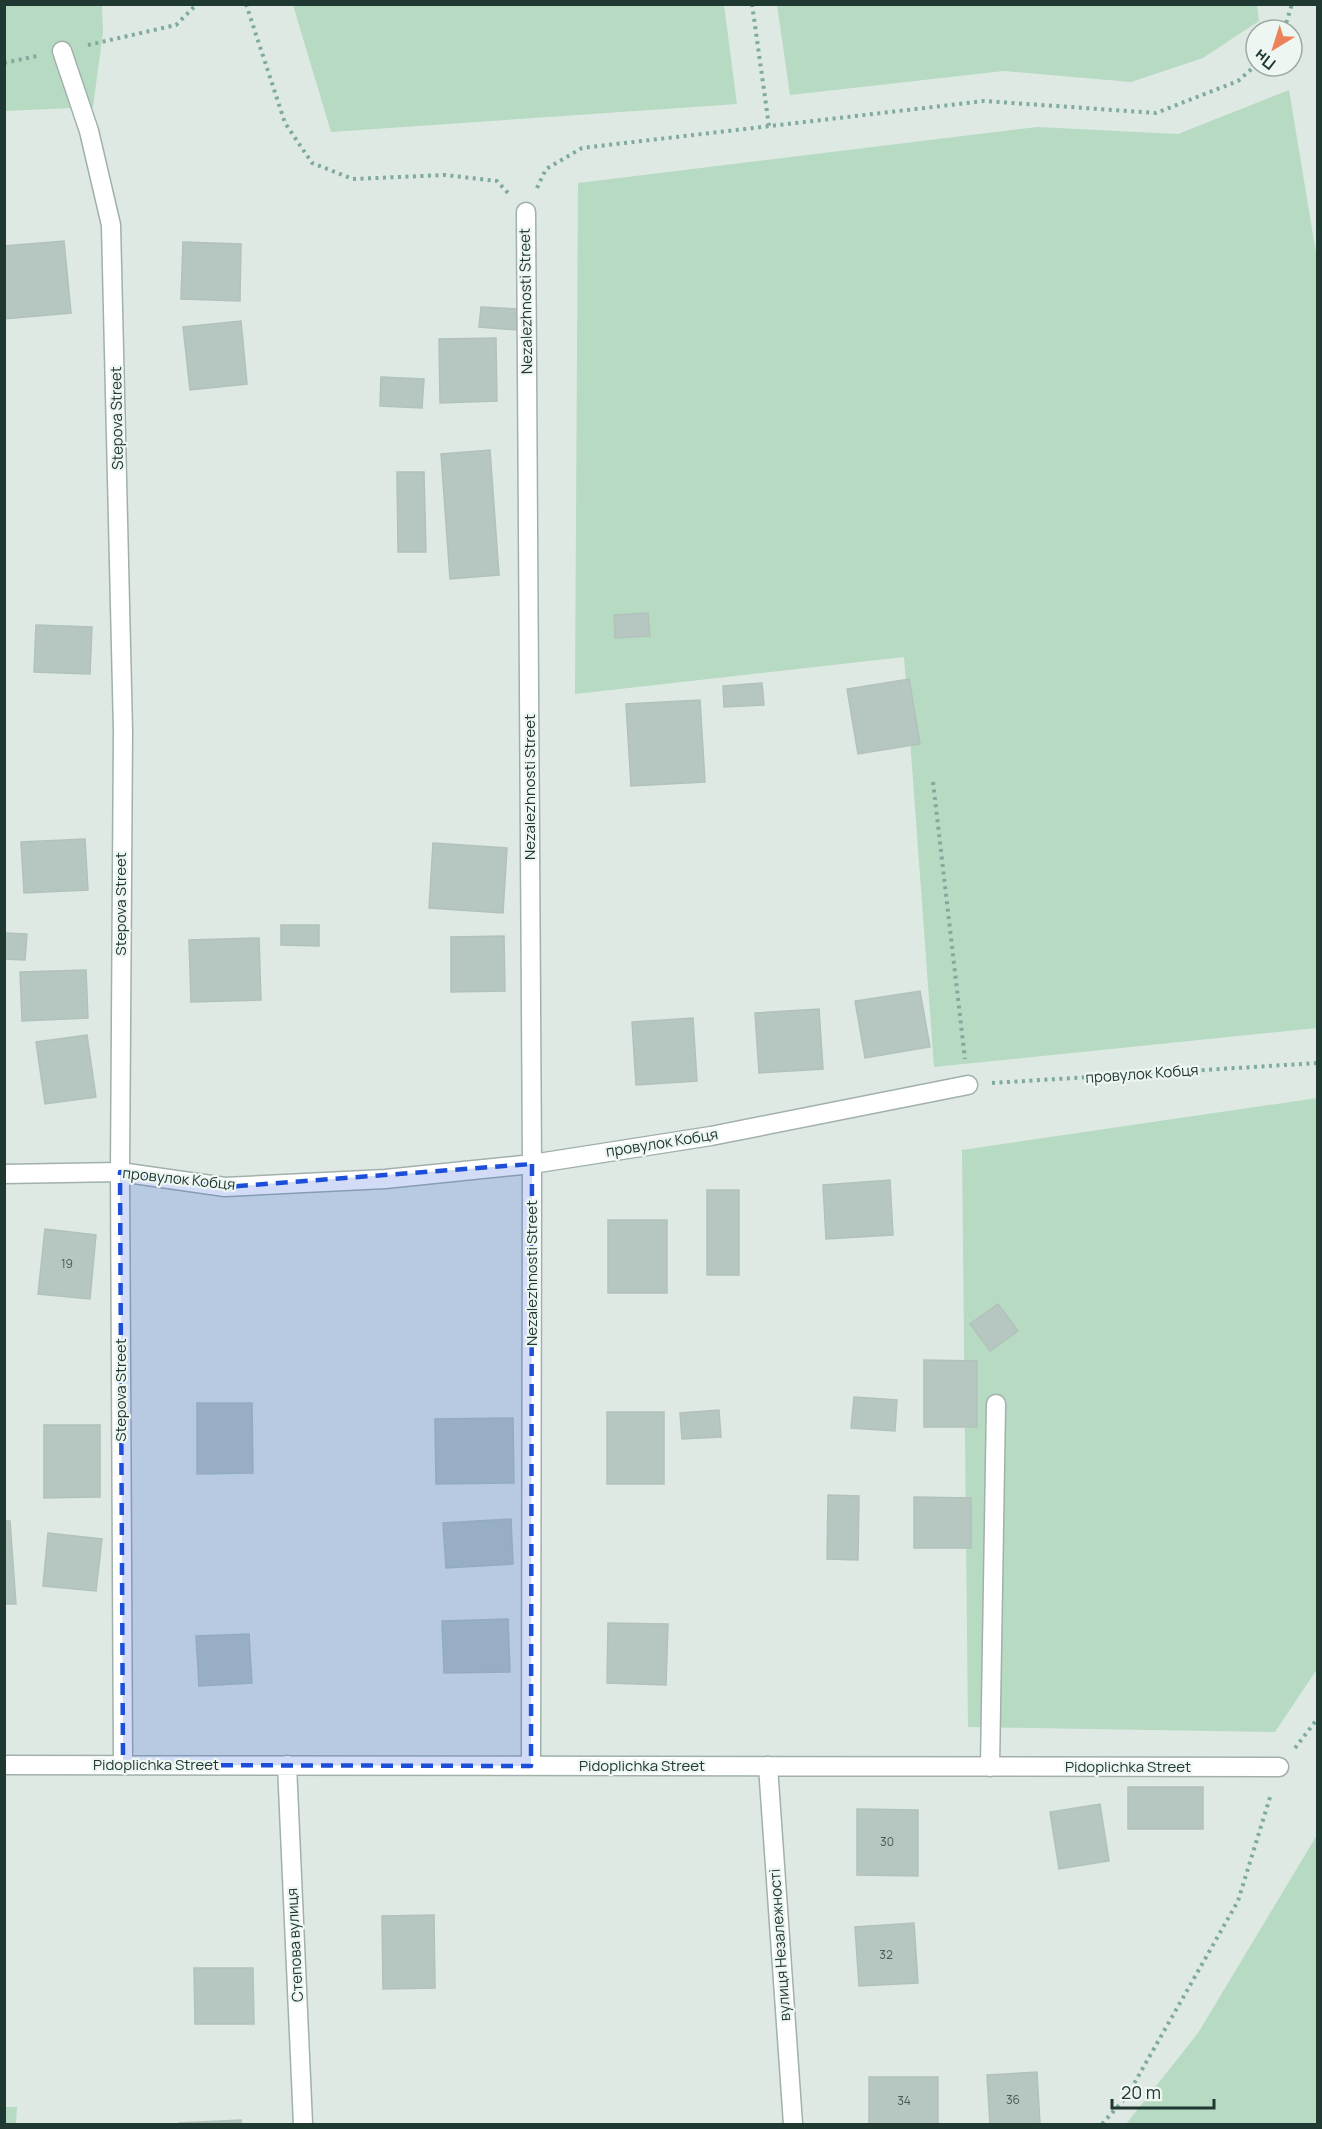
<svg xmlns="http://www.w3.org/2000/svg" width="1322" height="2129" font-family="Manrope,sans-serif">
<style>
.green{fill:#b7dac2}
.building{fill:#b6c6c0;stroke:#b1c2bb;stroke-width:1.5}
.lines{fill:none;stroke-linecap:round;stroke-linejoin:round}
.street-casing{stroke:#a1b0ab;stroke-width:21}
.path{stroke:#7fab9f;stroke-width:4;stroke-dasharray:3 4.5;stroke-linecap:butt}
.street{stroke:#fff;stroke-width:18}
.marked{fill:#1d4ed8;fill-opacity:0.2;stroke:#1d4ed8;stroke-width:4.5;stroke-dasharray:12 8;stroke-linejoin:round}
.labels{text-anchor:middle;stroke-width:4.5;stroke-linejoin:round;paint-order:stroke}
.number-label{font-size:12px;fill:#465c56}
.street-label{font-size:15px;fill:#203832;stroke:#eef6f2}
</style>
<rect width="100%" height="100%" fill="#dee9e4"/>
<path class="green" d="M4,5H102L103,32L93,107L5,111Z
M293,5H724L737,104L331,132Z
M1257,5L1259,21L1203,58L1131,82L1004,71L790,95L777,5Z
M1289,90L1318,265L1317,1028L934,1067L904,657L575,694L578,183L1037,127L1178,134Z
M1317,1098V1669L1275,1732L968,1727L962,1150Z
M1317,1835V2124H1126L1198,2033Z
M5,2107H17L16,2124H5Z"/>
<path class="building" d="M64,241L71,313L4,319V246Z
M183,242L241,244L240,301L181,299Z
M481,307L519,309L518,330L479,327Z
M241,321L247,384L190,390L183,327Z
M496,338L497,401L440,403L439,339Z
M381,377L424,379L422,408L380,406Z
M490,450L499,575L450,579L441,454Z
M397,472H424L426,552H398Z
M648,613L650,636L615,638L614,615Z
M36,625L92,627L90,674L34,672Z
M909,679L920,744L858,754L847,689Z
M762,683L764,705L724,707L723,686Z
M700,700L705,782L631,786L626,704Z
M85,839L88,890L24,893L21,842Z
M433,843L507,848L503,913L429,908Z
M281,925H319V946L281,945Z
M4,933L27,934L25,960L4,959Z
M504,936L505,991L451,992V937Z
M259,938L261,1000L191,1002L189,940Z
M86,970L88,1018L22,1021L20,972Z
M920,991L930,1047L865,1058L855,1001Z
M819,1009L823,1069L759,1073L755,1013Z
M693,1018L697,1081L636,1085L632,1022Z
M87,1035L96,1097L45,1104L36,1042Z
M890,1180L893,1235L826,1239L823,1185Z
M707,1190H739V1275H707Z
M608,1220H667V1293H608Z
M45,1229L96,1235L90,1299L38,1294Z
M998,1304L1018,1331L990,1351L970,1324Z
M924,1360L977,1361V1427H924Z
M854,1397L897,1400L895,1431L851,1428Z
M197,1403H252L253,1473L197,1474Z
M719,1410L721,1437L682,1439L680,1413Z
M607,1412H664V1484H607Z
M513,1418L514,1483L436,1484L435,1419Z
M44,1425H100V1497L44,1498Z
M828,1495L859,1496L858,1560L827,1559Z
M914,1497L971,1498V1548H914Z
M511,1519L513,1564L446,1568L443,1523Z
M4,1521H10L16,1604H4Z
M48,1533L102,1539L96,1591L43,1586Z
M508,1619L510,1672L444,1673L442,1621Z
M608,1623L668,1624L666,1685L607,1683Z
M249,1634L252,1683L199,1686L196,1636Z
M1128,1787H1203V1829H1128Z
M1100,1804L1109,1861L1059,1869L1050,1812Z
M857,1809L918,1810V1876L857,1875Z
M434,1915L435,1988L383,1989L382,1916Z
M914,1923L918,1983L859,1986L855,1927Z
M194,1968H253L254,2024H195Z
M1037,2072L1040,2124H990L987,2075Z
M869,2077H938V2124H869Z
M241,2120V2124H179V2123Z"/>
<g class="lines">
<g class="street-casing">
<path id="street" d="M62,51L89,131L111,225L123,731L120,1172L123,1765
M526,212L532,1164L531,1766
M4,1174L120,1172L225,1187L385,1179L532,1164L711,1136L968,1085
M4,1765L1279,1767
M287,1765L303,2124
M768,1766L793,2124
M990,1767L996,1404"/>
</g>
<path class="path" d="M246,4L285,123L312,163L353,179L445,175L497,181L508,193
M752,4L769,126
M1284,30L1292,4
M88,45L176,25L197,4
M4,63L37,56
M537,188L546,169L582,148L984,101L1156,113L1238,81L1256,65
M933,782L965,1059
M992,1083L1318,1063
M1295,1748L1318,1718
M1102,2124L1127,2096L1238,1901L1271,1794"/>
<use href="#street" class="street"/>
</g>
<path class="marked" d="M532,1164L531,1766L123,1765L120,1172L225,1187Z"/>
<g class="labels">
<g class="number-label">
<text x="67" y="1268">19</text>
<text x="887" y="1846">30</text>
<text x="886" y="1959">32</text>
<text x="1013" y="2104">36</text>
<text x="904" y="2105">34</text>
</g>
<g class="street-label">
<text transform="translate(526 301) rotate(-91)" y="5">Nezalezhnosti Street</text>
<text transform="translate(117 418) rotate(-91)" y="5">Stepova Street</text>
<text transform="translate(530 787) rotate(-90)" y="5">Nezalezhnosti Street</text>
<text transform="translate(121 904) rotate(-90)" y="5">Stepova Street</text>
<text transform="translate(1142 1074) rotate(-4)" y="5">провулок Кобця</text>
<text transform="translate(662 1143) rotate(-9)" y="5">провулок Кобця</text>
<text transform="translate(179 1179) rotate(6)" y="5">провулок Кобця</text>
<text transform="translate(532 1273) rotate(-90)" y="5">Nezalezhnosti Street</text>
<text transform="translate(121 1390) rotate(-90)" y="5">Stepova Street</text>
<text x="156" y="1770">Pidoplichka Street</text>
<text x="642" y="1771">Pidoplichka Street</text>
<text x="1128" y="1772">Pidoplichka Street</text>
<text transform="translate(295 1945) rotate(-93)" y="5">Степова вулиця</text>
<text transform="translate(780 1945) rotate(-94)" y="5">вулиця Незалежності</text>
</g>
</g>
<rect width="1322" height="2129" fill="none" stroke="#203832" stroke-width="12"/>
<g transform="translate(1274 48) rotate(218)"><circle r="28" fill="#eef6f2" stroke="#9caaa5" stroke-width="1.5"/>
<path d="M0-4.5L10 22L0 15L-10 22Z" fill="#ec8259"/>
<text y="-9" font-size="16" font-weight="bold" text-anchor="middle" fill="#203832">Пн</text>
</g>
<path d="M1112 2099v9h102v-9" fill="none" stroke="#203832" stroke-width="3"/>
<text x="1121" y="2099" font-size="18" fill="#203832" stroke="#eef6f2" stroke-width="4.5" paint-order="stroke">20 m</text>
</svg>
